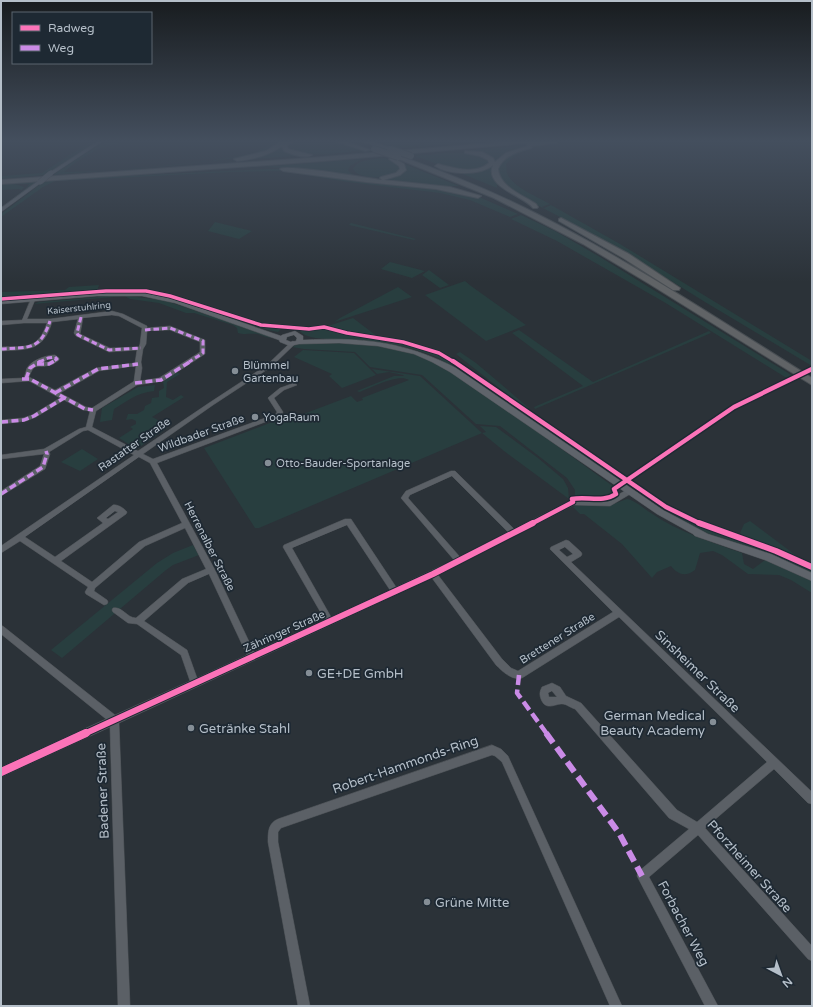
<svg xmlns="http://www.w3.org/2000/svg" width="813" height="1007" font-family="'Varela Round',sans-serif">
<style>
.green{fill:#283e3f}
.lines{fill:none;stroke-linecap:round;stroke-linejoin:round}
.street-casing{stroke:#494e53;stroke-width:1}
.secondary-casing{stroke:#494e53;stroke-width:1}
.highway-casing{stroke:#484e53;stroke-width:2}
.street{fill:#5b6066;fill-rule:evenodd}
.secondary{fill:#5f646b;fill-rule:evenodd}
.highway{fill:#606366;fill-rule:evenodd}
.secondary-bridge-casing{stroke:#494e53;stroke-width:6;stroke-linecap:butt}
.highway-bridge-casing{stroke:#484e53;stroke-width:8;stroke-linecap:butt}
.secondary-bridge{stroke:#5f646b;stroke-width:5}
.highway-bridge{stroke:#606366;stroke-width:6}
.quiet-far3{stroke:#ca8be6;stroke-width:3;stroke-dasharray:5.5 3;stroke-linecap:butt}
.quiet-far2{stroke:#ca8be6;stroke-width:3.5;stroke-dasharray:7 3.5;stroke-linecap:butt}
.quiet-far1{stroke:#ca8be6;stroke-width:4.5;stroke-dasharray:10 4.5;stroke-linecap:butt}
.quiet{stroke:#ca8be6;stroke-width:6;stroke-dasharray:12 6;stroke-linecap:butt}
.cycleway-far3-casing{stroke:#1e2933;stroke-width:5}
.cycleway-far2-casing{stroke:#1e2933;stroke-width:7}
.cycleway-far1-casing{stroke:#1e2933;stroke-width:8}
.cycleway-casing{stroke:#1e2933;stroke-width:10}
.cycleway-far3{stroke:#fb73b8;stroke-width:3.5}
.cycleway-far2{stroke:#fb73b8;stroke-width:4.5}
.cycleway-far1{stroke:#fb73b8;stroke-width:6}
.cycleway{stroke:#fb73b8;stroke-width:8}
.poi-dot{fill:#858e96;stroke:#1e2933;stroke-width:1.5}
.labels{text-anchor:middle;stroke-width:3.5;stroke-linejoin:round;paint-order:stroke}
.far-street-label{font-size:9px;fill:#b5bfc9;stroke:#1e2933}
.poi-label{font-size:11px;fill:#b5bfc9;stroke:#1e2933;text-anchor:start}
.street-label{font-size:11px;fill:#b5bfc9;stroke:#1e2933}
.near-street-label{font-size:13px;fill:#b5bfc9;stroke:#1e2933}
.near-poi-label{font-size:13px;fill:#b5bfc9;stroke:#1e2933;text-anchor:start}
</style>
<rect width="100%" height="100%" fill="#2b3238"/>
<path class="green" d="M94,141H99L46,175L1,179V176L42,173L88,143Z
M107,141H122C112,148 110,144 101,148C88,154 75,162 64,172C118,171 175,167 228,158C238,157 248,155 258,151C268,146 270,141 282,141L267,151L237,158L153,167L53,175L78,158Z
M285,141H289L283,146L284,150L306,155L230,161L259,155L283,144Z
M294,141H333L363,150C345,152 302,160 287,148V146Z
M381,141H424C412,150 392,151 381,141Z
M428,141H481L417,147Z
M569,141H577C552,144 524,144 506,164C507,167 506,171 507,173C512,187 538,197 550,204L542,207L544,208L551,205L620,244L812,361V366L705,302L615,246L522,197C508,188 501,185 497,167L506,157L524,149Z
M540,144L515,150L497,160V188L453,170H478L493,163L477,152L463,151Z
M446,153H471L487,158L490,163C468,179 436,163 415,156Z
M385,158L400,166V170C391,179 360,181 353,169C357,159 375,159 385,158Z
M362,159L350,166L348,170C359,185 385,178 399,175L402,163L459,186H443L374,180L286,168L261,167Z
M267,169H285L425,185L479,197L518,214L510,217L470,200L440,193L348,182L282,171L233,172L55,181L43,187L1,217V214L46,180Z
M39,181L6,206H4L27,187L29,184H15L24,187L22,190H19L21,189L1,190V183Z
M521,215L555,231L600,257L793,376L790,378L785,377L664,302L557,241L511,219Z
M215,222L252,231L239,239L208,231Z
M351,223L416,239L414,240L349,225Z
M390,262L425,271L412,278L381,269Z
M429,270L449,285L440,288L422,275Z
M465,281L471,286L526,325L486,341L425,295Z
M99,285L97,291L66,293L65,291L62,294L1,298V292L65,290L69,287Z
M398,287L412,297L334,322L340,318Z
M105,291C128,291 150,291 172,297C208,307 243,324 281,329L278,332L268,330L171,299L150,294L58,296Z
M121,295L163,300L274,337C269,339 264,336 258,334C251,333 244,335 238,333L237,328L233,325L194,313H186L159,303L130,299L125,296L34,304L39,302Z
M353,318L378,337L347,332L328,326Z
M328,328L344,334L405,343L440,355L469,373L624,481L620,483L438,358C400,341 366,342 326,339C318,338 305,338 300,331Z
M519,330L593,382L709,331L711,333L535,409L534,407L583,386L512,333Z
M319,342L369,344L426,356L484,393L614,487V494C603,502 588,495 575,498V490L567,478L500,426L476,424L422,375L370,367L355,352L304,349L292,347L298,344Z
M303,350L354,353L376,375L342,388L329,376L332,374L294,357Z
M460,352L476,363L529,408L526,409L456,354Z
M372,369L420,376L482,433L486,432L480,426L496,427L538,458L563,479L568,488L569,499L504,451L482,433L259,528H255L204,448L283,418L285,421L351,396L357,402L363,400L362,398L409,380C398,373 371,388 359,392L357,391L394,376H404L403,375L389,372L377,374Z
M177,372L180,374L167,382L166,397L173,400L181,395L184,397L152,417L166,424L164,426L167,428L141,446L133,447L119,438L133,429L130,427L136,424V421L132,419L126,420L128,414H137L144,410L145,406L151,403L152,398L159,397V391L164,388L163,382Z
M155,385L154,391C136,393 129,400 114,409L112,420L100,422L102,408L138,387Z
M82,449L98,459L80,471L61,462Z
M627,499C635,500 644,509 651,513C678,532 711,542 742,553L744,564L753,569L765,560L812,581V593L791,580L779,575L748,574L722,555L713,551L700,553L695,570C686,577 678,575 671,566L657,572L652,578L622,544L584,514H580L573,507L579,504L608,506Z
M667,511L698,526L783,554L812,568V573L779,557L697,530L665,512Z
M750,521L798,557L743,536L740,533L744,524Z
M193,545L199,555L173,565L166,570L62,658L51,650L157,563L173,553Z"/>
<g class="lines">
<g class="street-casing">
<path id="street" d="M31,299L35,300L27,319H50L112,311L123,314L147,326V328L170,326L205,340V354L163,381L137,385L96,411L92,427L138,451L209,403L267,365L291,342L293,341L296,343L271,367L213,405L143,454L153,459L276,414L277,412L268,398L269,397L280,388L294,383L297,385L284,390L274,398L283,412L281,416L157,463L215,570L254,652L325,620L283,547L284,545L345,519H351L396,587L454,560L401,498L406,491L451,471H455L514,529L571,500H609L628,489H632L633,491L632,493L610,506L574,505L438,575L502,659L511,668L518,671L613,612L550,549L551,547L566,540L569,541L581,552L582,554L581,556L571,562L812,792V804L808,803L774,769L705,828L812,946V961L808,959L698,835L649,877L718,1006H705L637,876L638,872L689,829L669,818L575,709C571,708 566,704 563,704C556,703 546,712 541,699C539,694 540,691 542,687L552,683L560,687L566,696L581,703L677,810L697,822L767,762L619,617L522,678C512,681 502,671 496,665L432,578L119,723L130,1006H118L110,727L1,777V767L106,719L1,634V625L4,627L115,715L190,681L181,655L137,624L128,623L113,612L112,610L113,608C122,606 127,618 136,618L182,579L206,569L185,528L145,546L95,588L94,591L107,600L108,602L107,604L104,605L86,594L85,592L88,587L20,541L1,553V546L134,455L88,430L83,431L49,452L50,454L45,469L1,496V491L40,466L44,454L1,459V455L44,449L79,429L86,427L90,411L83,410L64,400L36,417L26,421L1,424V420L23,418L32,415L60,398L29,381L1,383V379L24,378C25,375 26,371 27,368C32,360 46,355 55,355L59,358V360C56,362 53,365 50,365C37,369 35,361 29,377L55,390L96,368L135,363L137,350L109,352L76,336L74,333L78,319L52,322C43,352 28,349 1,351V347C26,346 38,350 47,323H24L1,325V321L22,320ZM112,315L119,316L142,328L140,344L139,347L110,348L80,334L83,318ZM170,330L200,342V352L159,378L140,381L142,368L141,362L143,349L146,344L147,331ZM49,359H54L48,362H42ZM136,366L134,381L133,382L92,408L86,407L60,393L99,371ZM139,457L150,463L182,523L139,542L92,582L61,561L126,514L127,512C124,508 117,504 113,505L97,518L103,523L55,557L25,537ZM452,476L508,532L460,557L408,498L410,495ZM115,511L118,512L108,519L106,518ZM347,525L390,590L331,617L292,548ZM565,547L573,554L567,557L559,550ZM209,574L247,655L197,678L187,650L144,621L188,583ZM552,691L557,697H549L548,693Z
M492,745L501,749L508,756L622,1006H610L502,762L495,756L492,755L281,828L278,832V842L310,1006H298L268,842C268,832 268,823 278,819Z"/>
</g>
<g class="secondary-casing">
<path id="secondary" d="M98,141H103L53,174L49,173Z
M38,181L42,182L1,212V208Z
M97,292H142L177,300L281,336L282,335L295,331L303,336V340C360,337 404,341 456,368L663,510L708,534L771,554L812,573V581L765,560L695,536L693,534L657,514L450,372L432,362L414,354L378,346L339,343L299,344L290,346L280,342L279,340L175,303L142,296H97L1,304V300ZM294,335L297,338L296,341L291,342L286,340L287,337Z"/>
</g>
<g class="highway-casing">
<path id="highway" d="M281,141H293L287,146L288,149L312,155C305,159 291,154 284,151L282,146C268,156 253,159 237,161L234,159L266,151Z
M335,141H344L370,150L365,151Z
M361,141H370L391,148L388,150Z
M515,141H559L556,143L530,146L532,147L531,148C518,151 503,156 498,169C500,187 522,195 536,204L538,207L537,208H533C524,196 484,187 493,165C481,176 448,175 435,166L438,164C454,168 475,175 489,163L488,160L480,156L465,153V151L482,152L493,158L495,162L506,153L528,146L526,143L323,161L1,184V180L323,157Z
M396,156H400C447,173 492,191 537,214C632,262 721,321 812,378V385L648,283L583,244L494,198L396,158Z
M392,157L404,164L406,170L400,175L384,180L450,187L481,196L478,198L436,189L366,182L283,171L280,169C288,164 366,178 382,180L380,178L381,177L396,173L400,169L399,166L389,159Z
M561,218L629,254L680,288L679,290H673L623,258L559,221V219Z"/>
</g>
<use href="#street" class="street"/>
<use href="#secondary" class="secondary"/>
<use href="#highway" class="highway"/>
<g class="secondary-bridge-casing">
<path id="secondary-bridge" d="M40,182L51,173"/>
</g>
<g class="highway-bridge-casing">
<path id="highway-bridge" d="M374,149L398,157
M390,149L411,156"/>
</g>
<use href="#secondary-bridge" class="secondary-bridge"/>
<use href="#highway-bridge" class="highway-bridge"/>
<path class="quiet-far3" d="M81,317L77,333L78,335L109,350L141,348
M145,330L170,328L203,341V353L189,362
M1,349C29,347 40,351 50,321
M39,362L48,358L55,357L57,359L52,362"/>
<path class="quiet-far2" d="M37,364H49L54,361
M22,379H30L85,409L93,410
M26,379L30,368L41,361
M135,383L161,380L191,361
M55,393L98,369L138,364
M1,422L24,420L34,416L64,398
M1,494L43,467L47,454L46,451"/>
<path class="quiet-far1" d="M519,675L517,693L547,734"/>
<path class="quiet" d="M546,733L619,833L642,876"/>
<g class="cycleway-far3-casing">
<path id="cycleway-far3" d="M1,299L106,291H146L170,296L261,325L309,329L324,327L347,333L403,342L439,353L454,362"/>
</g>
<g class="cycleway-far2-casing">
<path id="cycleway-far2" d="M453,361L666,507L701,524
M531,524L573,502L572,499C587,496 603,503 616,494L614,489L734,407L812,369"/>
</g>
<g class="cycleway-far1-casing">
<path id="cycleway-far1" d="M699,523L776,551L812,567
M84,734L433,574L533,523"/>
</g>
<g class="cycleway-casing">
<path id="cycleway" d="M1,772L86,733"/>
</g>
<use href="#cycleway-far3" class="cycleway-far3"/>
<use href="#cycleway-far2" class="cycleway-far2"/>
<use href="#cycleway-far1" class="cycleway-far1"/>
<use href="#cycleway" class="cycleway"/>
</g>
<linearGradient id="sky" x2="0" y2="1"><stop stop-color="#181c1f"/><stop offset="0.5" stop-color="#444f5e"/><stop offset="1" stop-color="#444f5e" stop-opacity="0"/></linearGradient>
<rect width="813" height="282" fill="url(#sky)"/>
<g class="poi-dot">
<circle cx="235" cy="371" r="4"/>
<circle cx="255" cy="417" r="4"/>
<circle cx="268" cy="463" r="4"/>
<circle cx="309" cy="673" r="4"/>
<circle cx="713" cy="722" r="4"/>
<circle cx="191" cy="728" r="4"/>
<circle cx="427" cy="902" r="4"/>
</g>
<g class="labels">
<g class="far-street-label">
<text transform="translate(79 308) rotate(-6)" y="3">Kaiserstuhlring</text>
</g>
<g class="poi-label">
<text x="243" y="369">Blümmel<tspan x="243" dy="13">Gartenbau</tspan></text>
<text x="263" y="421">YogaRaum</text>
<text x="276" y="467">Otto-Bauder-Sportanlage</text>
</g>
<g class="street-label">
<text transform="translate(201 433) rotate(-20)" y="4">Wildbader Straße</text>
<text transform="translate(134 444) rotate(-35)" y="4">Rastatter Straße</text>
<text transform="translate(210 546) rotate(63)" y="4">Herrenalber Straße</text>
<text transform="translate(284 631) rotate(-24)" y="4">Zähringer Straße</text>
<text transform="translate(557 638) rotate(-32)" y="4">Brettener Straße</text>
</g>
<g class="near-street-label">
<text transform="translate(698 671) rotate(44)" y="5">Sinsheimer Straße</text>
<text transform="translate(405 764) rotate(-19)" y="5">Robert-Hammonds-Ring</text>
<text transform="translate(102 791) rotate(-92)" y="5">Badener Straße</text>
<text transform="translate(750 866) rotate(48)" y="5">Pforzheimer Straße</text>
<text transform="translate(684 923) rotate(62)" y="5">Forbacher Weg</text>
</g>
<g class="near-poi-label">
<text x="317" y="678">GE+DE GmbH</text>
<text x="705" y="720" text-anchor="end">German Medical<tspan x="705" dy="15">Beauty Academy</tspan></text>
<text x="199" y="733">Getränke Stahl</text>
<text x="435" y="907">Grüne Mitte</text>
</g>
</g>
<rect width="813" height="1007" fill="none" stroke="#b5bfc9" stroke-width="4"/>
<rect x="12" y="12" width="140" height="52" fill="#1e2933" stroke="#5a656f"/>
<rect x="20" y="25" width="20" height="6" fill="#fb73b8" stroke="#5a656f"/>
<text x="48" y="32" font-size="12" fill="#b5bfc9">Radweg</text>
<rect x="20" y="45" width="20" height="6" fill="#ca8be6" stroke="#5a656f"/>
<text x="48" y="52" font-size="12" fill="#b5bfc9">Weg</text>
<g transform="translate(781 975) rotate(139)" stroke="#1e2933" stroke-width="3" paint-order="stroke">
<path d="M0-3L7 15L0 10L-7 15Z" fill="#b5bfc9"/>
<text y="-6" font-size="11" font-weight="bold" text-anchor="middle" fill="#b5bfc9">N</text>
</g>
</svg>
